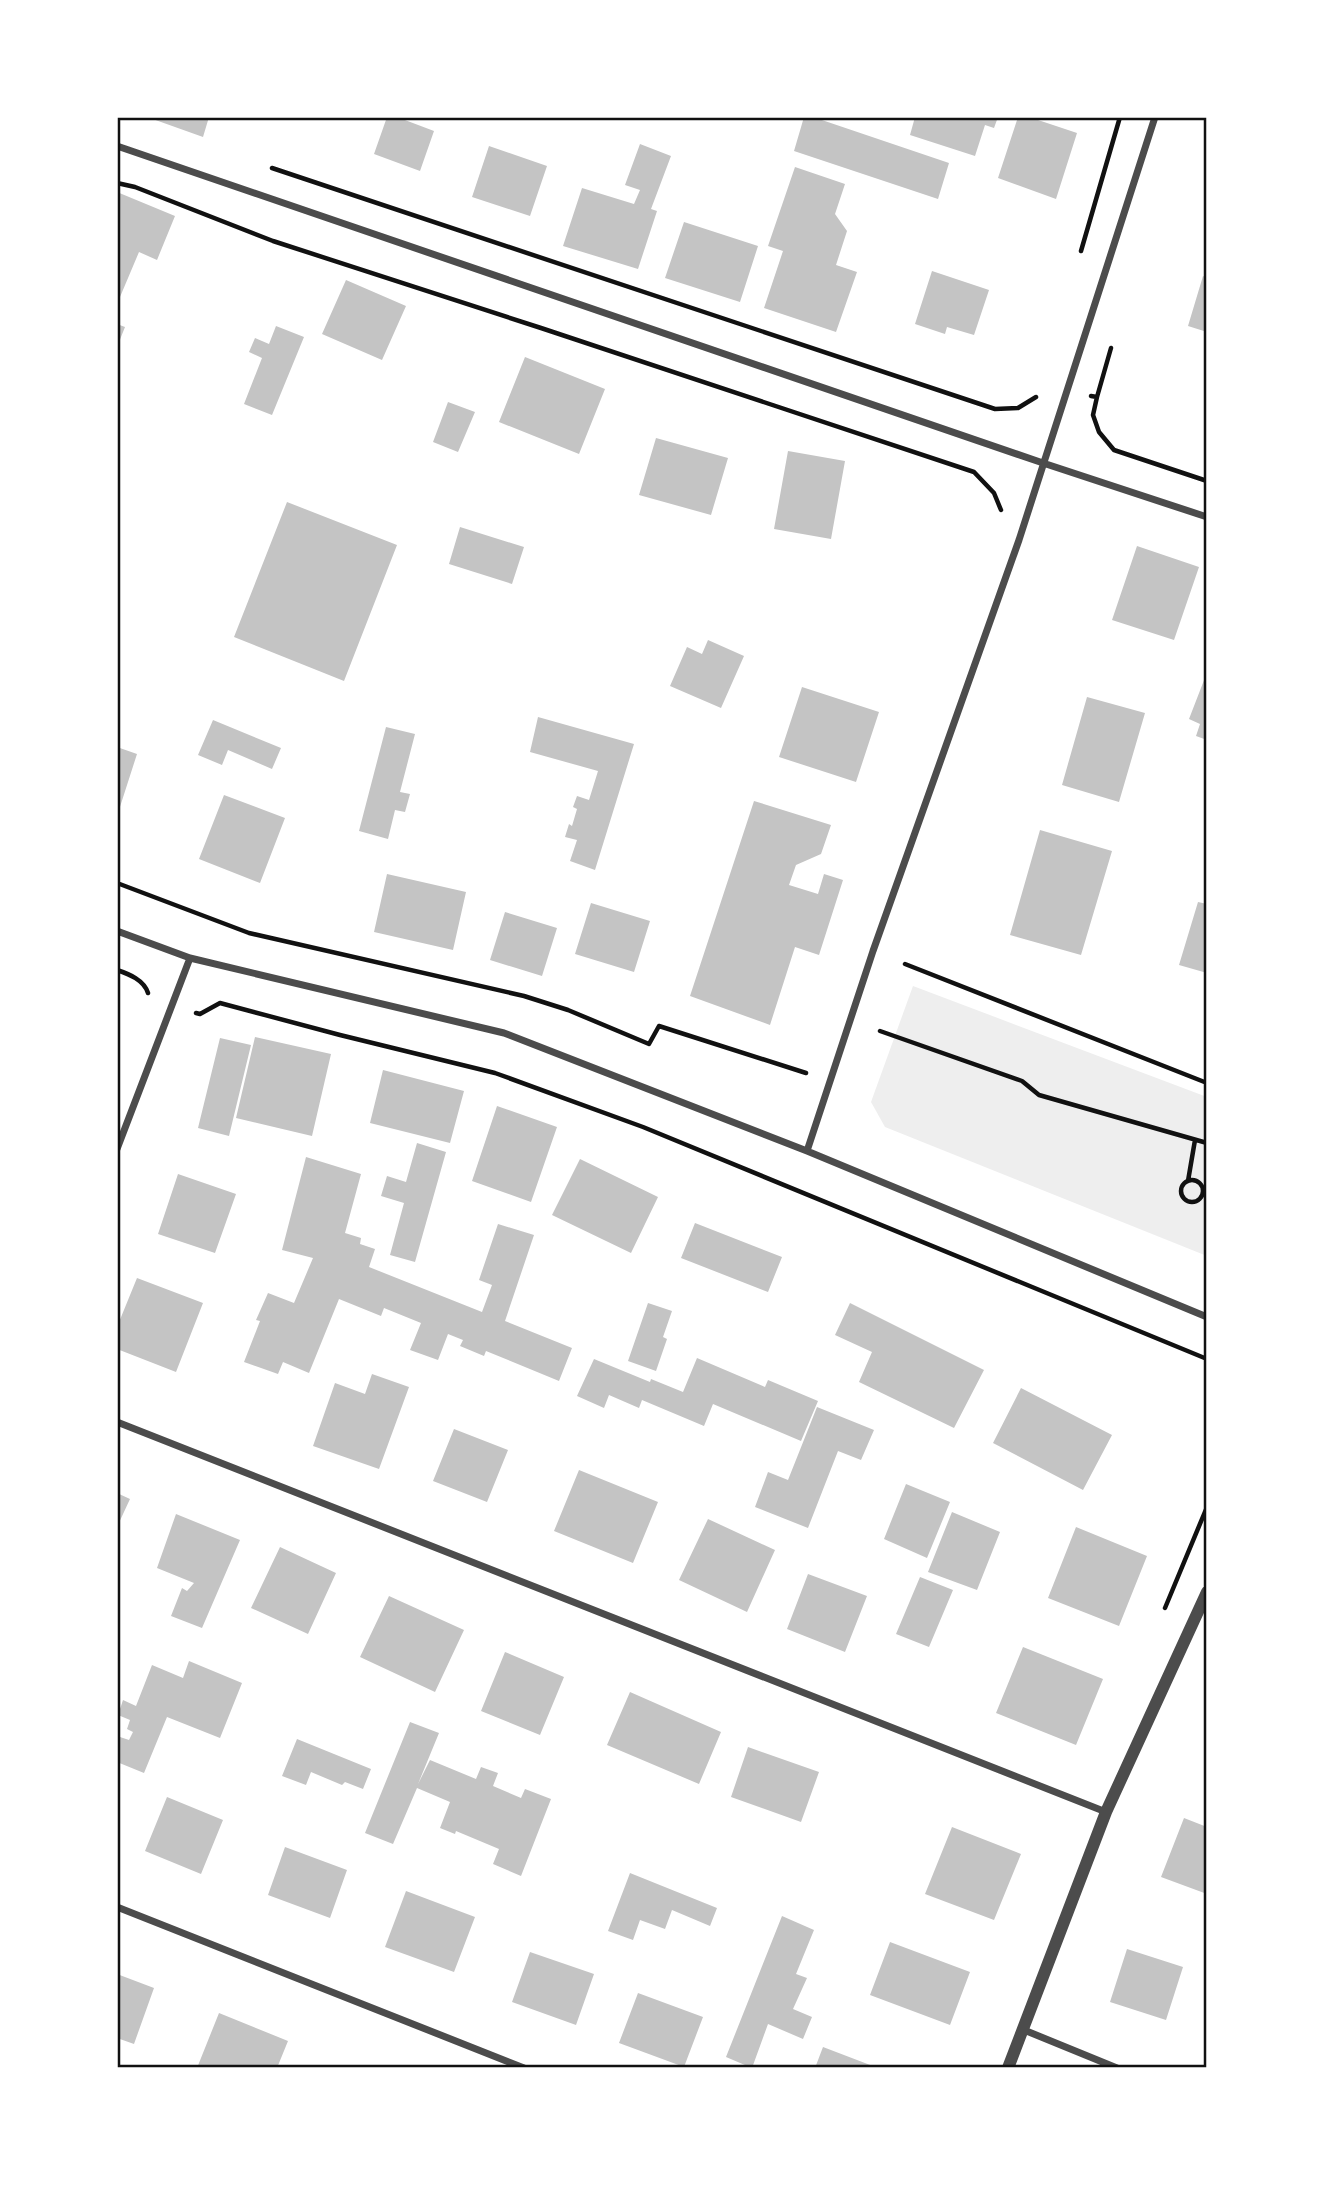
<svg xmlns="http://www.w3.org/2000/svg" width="1324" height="2185" font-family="'Roboto Condensed',sans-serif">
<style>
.green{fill:#eee}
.building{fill:#c4c4c4}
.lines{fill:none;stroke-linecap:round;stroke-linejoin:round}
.path{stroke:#111;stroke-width:4.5}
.minor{stroke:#4c4c4c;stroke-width:7}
.tertiary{stroke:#4c4c4c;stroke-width:12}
.neatline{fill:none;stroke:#111;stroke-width:2.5}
</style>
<rect width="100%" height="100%" fill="#fff"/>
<path class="green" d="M913,986L1207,1097V1256L885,1127L871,1102Z"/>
<path class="building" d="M147,117H209L203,137Z
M387,117H397L434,131L420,171L374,154Z
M804,117H813L949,163L938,199L794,151Z
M915,117H998L994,128L985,125L975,156L910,135Z
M1018,117H1029L1077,133L1056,199L998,178Z
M640,144L671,156L651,209L657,211L638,269L563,246L582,188L634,204L640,190L625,185Z
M489,146L547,166L530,216L472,197Z
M795,167L845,184L835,214L847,231L836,265L857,272L836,332L764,308L783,251L768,246Z
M117,192L175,216L157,260L139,252L120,297L117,296Z
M684,222L758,246L740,302L665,278Z
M932,271L989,290L974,335L947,327L945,334L915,324Z
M1203,276L1207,278V332L1188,326Z
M346,280L406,306L382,360L322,334Z
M117,324L125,327L117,347Z
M276,326L304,337L272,415L244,404L262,358L249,352L255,338L269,344Z
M525,357L605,389L579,454L499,422Z
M448,402L475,412L458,452L433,442Z
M656,438L728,458L711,515L639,495Z
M788,451L845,461L831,539L774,529Z
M287,502L397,545L344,681L234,637Z
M460,527L524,547L512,584L449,564Z
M1137,546L1199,567L1174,640L1112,620Z
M708,640L744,656L721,708L670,686L687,647L702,654Z
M1206,675H1207V740L1196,736L1200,724L1189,719Z
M802,687L879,712L856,782L779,757Z
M1087,697L1145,713L1119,802L1062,785Z
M538,717L634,744L595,870L570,861L577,840L565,837L569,824L572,826L577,809L573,807L577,796L589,800L598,771L530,752Z
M213,720L281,748L272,769L228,750L222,765L198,755Z
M386,727L415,734L400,792L410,794L405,812L395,810L388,839L359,831Z
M117,747L137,754L118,813H117Z
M224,795L285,818L260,883L199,859Z
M754,801L831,825L821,854L796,865L789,885L818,894L824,874L843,880L819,955L795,947L770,1025L690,996Z
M1040,830L1112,851L1081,955L1010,935Z
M387,874L466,892L453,950L374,932Z
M1198,902L1207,904V973L1179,965Z
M591,903L650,921L634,972L575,954Z
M505,912L557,928L542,976L490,960Z
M255,1037L331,1054L312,1136L236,1118Z
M220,1038L251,1045L229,1136L198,1128Z
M383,1070L464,1091L450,1143L370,1123Z
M497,1106L557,1127L531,1202L472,1181Z
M417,1143L446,1152L415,1262L390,1255L404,1203L381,1196L387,1176L406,1182Z
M306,1157L361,1174L345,1233L361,1238L360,1244L375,1249L369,1267L482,1312L492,1285L479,1280L498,1224L534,1235L505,1321L572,1348L559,1381L486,1351L484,1356L460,1346L463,1340L448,1334L438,1360L410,1350L421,1323L384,1308L381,1316L339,1299L309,1373L283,1362L278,1374L244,1362L260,1321L256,1320L268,1293L294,1303L313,1258L282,1250Z
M580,1159L658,1197L631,1253L552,1215Z
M178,1174L236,1194L215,1253L158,1234Z
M695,1223L782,1257L768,1292L681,1258Z
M137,1278L203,1303L176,1372L117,1349V1327Z
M648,1303L672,1311L663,1337L667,1339L656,1371L628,1361Z
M850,1303L984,1370L954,1428L859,1382L872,1352L835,1335Z
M697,1358L765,1387L768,1380L818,1401L801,1441L713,1404L704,1426L642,1400L639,1408L609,1395L604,1408L577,1396L594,1359L650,1382L651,1379L683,1392Z
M372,1374L409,1387L379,1469L313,1446L335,1383L365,1394Z
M1021,1388L1112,1435L1083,1490L993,1443Z
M817,1407L874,1430L861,1460L838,1451L808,1528L755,1507L768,1472L788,1480Z
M454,1429L508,1450L487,1502L433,1481Z
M579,1470L658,1502L633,1563L554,1531Z
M906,1484L950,1502L927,1558L884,1539Z
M117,1493L130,1499L117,1527Z
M952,1512L1000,1532L977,1590L928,1572Z
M176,1514L240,1540L202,1628L171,1616L182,1588L187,1591L194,1583L157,1568Z
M708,1519L775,1550L747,1612L679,1580Z
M1076,1527L1147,1556L1119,1626L1048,1598Z
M280,1547L336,1573L308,1634L251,1608Z
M808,1574L867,1596L845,1652L787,1629Z
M920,1577L953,1590L929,1647L896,1634Z
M389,1596L464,1630L435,1692L360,1657Z
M1023,1647L1103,1679L1076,1745L996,1713Z
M505,1652L564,1677L540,1735L481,1711Z
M189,1661L242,1683L220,1738L167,1717L144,1773L117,1762V1736L129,1740L133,1732L127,1729L130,1720L118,1715L123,1700L136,1706L152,1665L183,1678Z
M630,1692L721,1732L699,1784L607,1745Z
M410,1722L439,1733L418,1784L430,1760L476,1779L481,1767L498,1773L493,1786L521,1798L525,1789L551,1799L521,1876L493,1864L499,1849L456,1831L455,1834L440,1828L450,1802L417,1788L393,1844L365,1833Z
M297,1739L371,1769L363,1789L345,1782L342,1785L311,1772L306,1785L282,1776Z
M748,1747L819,1772L801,1822L731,1797Z
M167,1797L223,1820L201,1874L145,1851Z
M1184,1818L1207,1827V1894L1161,1877Z
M952,1827L1021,1854L994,1920L925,1894Z
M285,1847L347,1870L330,1918L268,1895Z
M630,1873L717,1908L710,1926L672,1910L665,1929L640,1920L633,1940L608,1931Z
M406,1891L475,1917L454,1972L385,1947Z
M782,1916L814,1930L796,1974L807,1978L793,2009L812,2017L803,2039L768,2024L752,2068L726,2057Z
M890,1942L970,1972L950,2025L870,1995Z
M1127,1949L1183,1967L1166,2020L1110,2002Z
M530,1952L594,1974L576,2025L512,2002Z
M117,1974L154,1988L134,2044L117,2038Z
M638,1993L703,2017L684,2067L619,2043Z
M219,2013L288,2041L277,2068H197Z
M823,2047L878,2068H815Z"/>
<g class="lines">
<path class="path" d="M272,168L995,409L1018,408L1036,397
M117,183L135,187L273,241L541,328L974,472L994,493L1001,510
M1081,251L1120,117
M1091,396L1097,397L1093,415L1099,432L1114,450L1207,481
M1097,397L1111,348
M117,883L249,933L524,996L568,1010L649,1044L659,1026L806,1073
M905,964L1207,1083
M117,970C129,974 144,980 148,993
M196,1013L200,1014L220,1003L340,1035L495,1073L643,1127L1207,1359
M880,1031L1022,1081L1039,1095L1207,1143
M1181 1191a11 11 0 1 1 22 0a11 11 0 1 1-22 0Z
M1188,1181L1195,1140
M1165,1608L1207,1507"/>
<path class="minor" d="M117,146L1043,463L1207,517
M117,931L190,958L504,1033L807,1151L1207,1317
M117,1149L190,958
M807,1151L873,951L1019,540L1155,117
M117,1422L1106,1812
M117,1907L524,2068
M1024,2030L1117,2068"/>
<path class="tertiary" d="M1008,2068L1106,1812L1207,1592"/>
</g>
<rect width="1324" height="2185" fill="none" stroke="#ffffff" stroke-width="238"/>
<rect x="119" y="119" width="1086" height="1947" class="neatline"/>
</svg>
